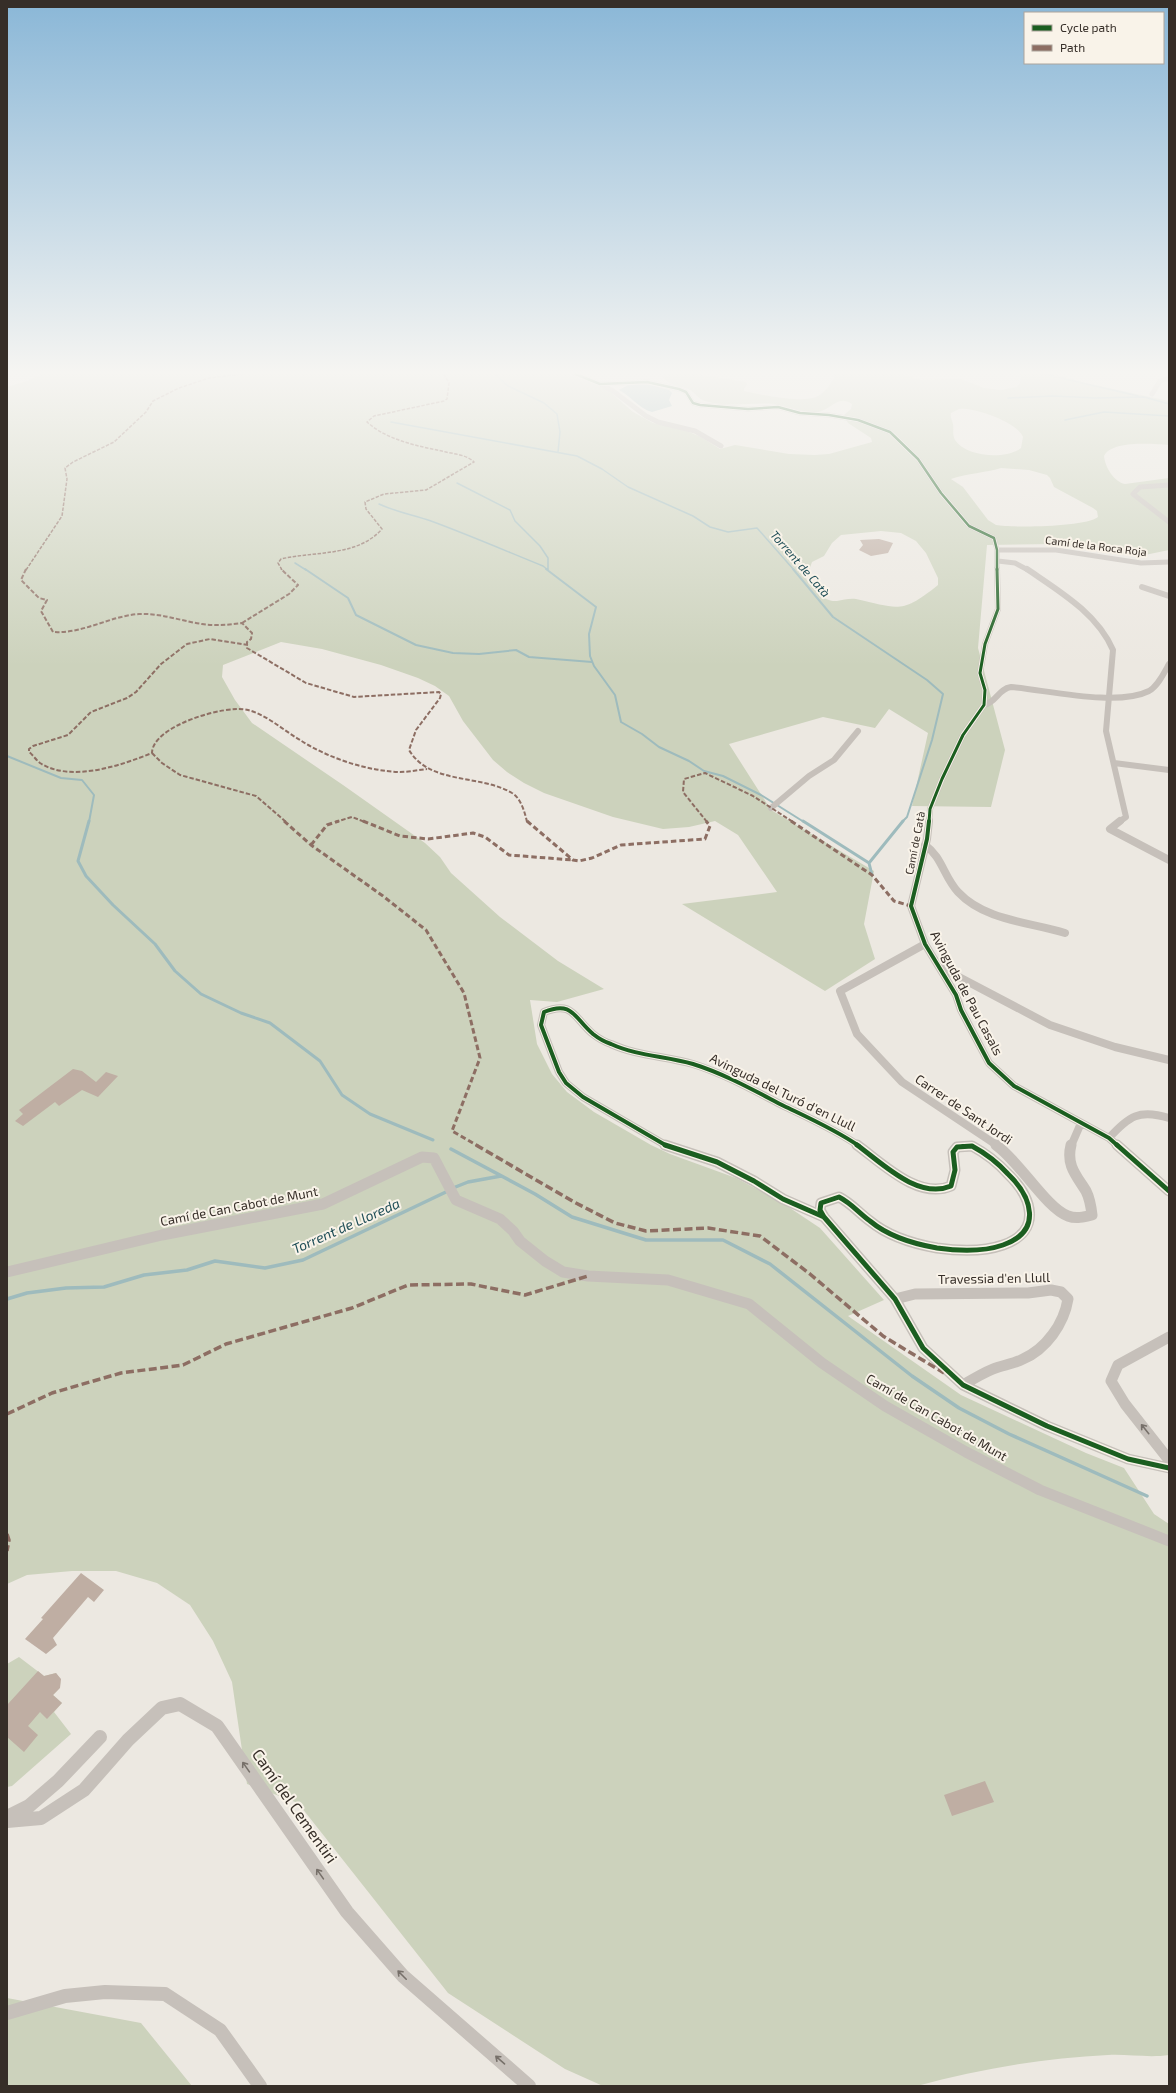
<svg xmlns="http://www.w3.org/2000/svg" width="1176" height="2093" font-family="'Exo 2',sans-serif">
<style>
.green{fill:#ccd2bc;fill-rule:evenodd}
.water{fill:#9ebbbd}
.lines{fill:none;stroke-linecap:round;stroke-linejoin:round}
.stream-far3{stroke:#9ebbbd;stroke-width:1.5}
.stream-far2{stroke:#9ebbbd;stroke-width:2}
.stream-far1{stroke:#9ebbbd;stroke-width:3}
.stream{stroke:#9ebbbd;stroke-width:3.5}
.building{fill:#bfaea3}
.minor-far4{stroke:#c6c0ba;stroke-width:5}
.minor-far3{stroke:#c6c0ba;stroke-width:6}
.minor-far2{stroke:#c6c0ba;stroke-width:8}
.minor-far1{stroke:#c6c0ba;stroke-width:11}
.minor{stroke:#c6c0ba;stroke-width:14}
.quiet-far3{stroke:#8d6e63;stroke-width:1.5;stroke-dasharray:3.5 1.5;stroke-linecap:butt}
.quiet-far2{stroke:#8d6e63;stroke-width:2;stroke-dasharray:4.5 2;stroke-linecap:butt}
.quiet-far1{stroke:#8d6e63;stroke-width:3;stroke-dasharray:5.5 3;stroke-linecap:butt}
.quiet{stroke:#8d6e63;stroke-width:3.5;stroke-dasharray:8 3.5;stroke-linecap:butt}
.cycleway-far3-casing{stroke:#f9f3e9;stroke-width:4}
.cycleway-far2-casing{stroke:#f9f3e9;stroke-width:5}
.cycleway-far1-casing{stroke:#f9f3e9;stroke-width:6}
.cycleway-casing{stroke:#f9f3e9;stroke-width:8}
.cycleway-far3{stroke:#1b5e20;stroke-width:2.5}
.cycleway-far2{stroke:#1b5e20;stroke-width:3}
.cycleway-far1{stroke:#1b5e20;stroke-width:4}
.cycleway{stroke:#1b5e20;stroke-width:5}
.oneway{stroke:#77706a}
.labels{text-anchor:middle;stroke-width:4;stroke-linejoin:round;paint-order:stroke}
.far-street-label{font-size:11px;fill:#362e28;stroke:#f9f3e9}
.far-water-label{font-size:12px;font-style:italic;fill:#1f4e57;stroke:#f9f3e9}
.street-label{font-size:13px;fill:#362e28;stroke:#f9f3e9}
.water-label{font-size:14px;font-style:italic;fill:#1f4e57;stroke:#f9f3e9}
.near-street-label{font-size:16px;fill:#362e28;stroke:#f9f3e9}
</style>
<rect width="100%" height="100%" fill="#ece8e1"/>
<path class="green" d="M43,373H566L608,390L633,412L653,423L682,429L701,437L720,449L735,445L789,454L815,455L829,454L872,442L871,438L848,423L844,415L851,409L852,404C837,394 831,411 817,412C802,413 789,406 775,404C752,402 728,408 705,401C698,399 695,392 688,389C680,386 669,385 663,378L664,373H697L703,375L746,382L747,384L744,389V391C761,395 803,404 818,396C826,392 833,381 836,373H900L920,380L961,379L984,388L1001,390L1017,387L1020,383L1021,373H1052L1081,382L1169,401V445C1154,444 1112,440 1104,456C1105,467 1114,482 1125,484L1169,478V550L1140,556L1055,544L987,545L978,648L1005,750L991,807L912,806L928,733L889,709L875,728L823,717L729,744L771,810L874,871L864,924L875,959L825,991L682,904L777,892L738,835L715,821L689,827L663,829L613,817L544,793L524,783L507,772L493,760L463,721L449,696L435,686L418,678L381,665L322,649L281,642L223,665L222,677L235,700L252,723L343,785L425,843L440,857L451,873L500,917L558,961L604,989L557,1002L530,1000L537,1044L552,1074L567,1092L594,1112L651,1145L670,1154L736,1178L781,1202L820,1228L884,1300L848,1316L961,1395L1086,1453L1124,1468L1154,1514L1169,1524V2055C1149,2058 1128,2054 1108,2055C1044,2058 979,2069 917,2086H603L565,2069L448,1993L298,1803L247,1784L232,1682L213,1641L190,1605L157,1583L116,1571H72L27,1575L7,1584V387L27,381ZM959,409C974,407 1017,422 1023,437L1021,448C1006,460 966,457 955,440C952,435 954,429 953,424C952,420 950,417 951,413ZM1001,468L1029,470L1047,475L1050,478L1054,487L1093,508L1097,511L1098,517C1085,527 1014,528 996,525L988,520L963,487L951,479C968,473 985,473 1001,468ZM881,531L901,533L916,541L926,553L938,578V585C901,615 898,608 856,599C850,598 843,600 837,601C822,602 816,589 806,579L812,562L824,556L832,543L841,535Z
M19,1657L44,1676L56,1673C63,1682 61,1687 53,1695L62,1703L54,1712L71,1734L12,1786L7,1787V1664Z
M7,1998L141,2023L192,2086H7Z"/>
<path class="water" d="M644,383L669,390L672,393L669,400L672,406L652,412C638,408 631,396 619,390L630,384Z"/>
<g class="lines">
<path class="stream-far3" d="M494,373L508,386L544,403L557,414L560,432L558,452
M1039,373L1138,396
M7,374L11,373
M1008,398L1053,396L1095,398L1144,397L1169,404
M1065,420L1104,412L1169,416
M391,422L577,456L602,469L628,487L693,516L710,527L728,532L757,528L794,570
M457,483L510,510L515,521L540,546L548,558V570
M379,504C396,512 414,515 431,521C469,535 506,551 543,566L548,570
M295,563L306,570"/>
<path class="stream-far2" d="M305,569L348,598L356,615L416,645L453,653L479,654L516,650L529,657L592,662
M546,569L596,607L589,634L590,656L594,666L615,695L621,722L642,734L659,747L689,761L704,771L723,776L761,795L804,822
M793,569L833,617L927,680L943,694L932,740L907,817L902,822
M7,756L61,778L82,780L94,795L89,822"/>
<path class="stream-far1" d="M89,821L78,861L86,876L113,905L155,944L175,971L201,994L241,1013L270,1023L320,1061L342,1095L370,1114L433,1140
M803,821L869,863
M872,875L869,863L903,821"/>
<path class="stream" d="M451,1149L535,1194L572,1217L646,1240H723L770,1264L912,1376L959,1408L1009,1434L1147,1496
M453,1188L468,1182L501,1176
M7,1299L27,1293L66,1288L104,1287L144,1275L187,1270L215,1261L265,1268L303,1260L448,1191"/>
</g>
<path class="building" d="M879,539L893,543L888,553L871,556L859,550L863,545L860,540Z
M73,1069L82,1071L96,1082L106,1072L118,1076L98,1097L82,1090L59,1106L55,1102L23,1126L15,1121L23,1114L19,1110Z
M81,1573L104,1590L94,1602L88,1597L53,1638L57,1645L46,1654L25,1639L43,1619L41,1618Z
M38,1671L44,1676L56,1673L61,1679L60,1688L53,1695L62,1703L47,1719L40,1712L28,1726L38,1735L24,1752L7,1737V1705Z
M985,1781L994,1802L952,1816L944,1795Z"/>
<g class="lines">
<path class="minor-far4" d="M573,373L600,384L647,382L679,389L686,392L693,403L700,405L748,409L778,407L800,413L829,415L858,420L890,432L918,459L941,493L969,526L994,538L997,550V570
M600,384L613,391L646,416L658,422L695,431L721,446
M1152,394L1160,381L1169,378
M1169,485L1140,487L1133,494L1169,522
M997,550H1056L1141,563L1169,562
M998,561L1015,563L1028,570"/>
<path class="minor-far3" d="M1027,569C1059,591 1097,613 1113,650L1106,731L1126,817L1119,822
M1142,587L1169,596
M984,705C997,702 998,689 1011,687C1047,690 1117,707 1149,691C1158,686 1164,673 1169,664
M1114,763L1169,770
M771,808L809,776L834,760L858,731
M929,822L930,809L942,779L963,735L984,705L985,690L980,673L985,644L998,609L997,569"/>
<path class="minor-far2" d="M929,821L927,839L911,906L925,944L956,995L961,1010L989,1063L1014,1086L1109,1138L1118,1146
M1120,821L1110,829L1169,860
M925,845C942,857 944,877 958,892C985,921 1030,922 1065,933
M925,944L840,991L857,1034L902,1082L998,1146
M940,967L1050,1025L1115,1047L1169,1060
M1109,1138C1129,1116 1139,1109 1169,1118
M667,1146L583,1097L566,1083L559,1072L541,1025L544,1012C573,1000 574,1018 593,1034C598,1038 605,1042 611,1044C637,1056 666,1056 693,1064C725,1074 755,1091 784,1106C809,1118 836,1130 859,1146
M963,1146H972
M1071,1146L1081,1123"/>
<path class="minor-far1" d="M665,1145L717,1162L754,1181L783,1199L824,1217
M996,1145C1019,1161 1047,1209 1068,1216C1076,1219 1084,1217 1092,1215C1091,1206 1090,1199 1086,1191C1076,1175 1066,1165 1071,1145
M1117,1145L1169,1191
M824,1217L895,1299L923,1348L963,1385L1047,1426L1128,1459L1169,1468
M824,1217L820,1210L821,1203L839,1197C851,1203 859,1213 870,1221C888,1236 914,1244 937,1248C958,1251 983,1252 1003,1245C1043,1231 1032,1197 1008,1174C998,1163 985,1153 972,1146L957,1147L953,1152L955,1170L951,1186C918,1200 882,1163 857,1145
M7,1272L162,1235L323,1204L422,1157L434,1158L456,1200L500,1219L513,1231L520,1241L545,1261L563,1272L588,1276L668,1280L749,1304L822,1363L885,1406L966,1452L1040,1490L1169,1541
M895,1299L915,1294L1028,1293L1051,1290L1061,1292L1068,1299C1064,1324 1046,1349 1023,1359C1014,1364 1003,1365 993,1369C983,1373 973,1379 963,1385
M1169,1337L1118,1365L1111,1381L1125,1404L1169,1460"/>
<path class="minor" d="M7,1817L29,1806L58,1781L100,1737
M7,1821L41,1818L84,1790L128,1740L162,1708L180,1704L217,1726L347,1912L403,1976L529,2086
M7,2013L65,1996L105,1992L165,1994L220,2030L260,2086"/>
<path class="quiet-far3" d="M26,570L62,516L67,479L65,468L73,462L114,442L146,412L153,401L179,388L209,378L252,373
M282,570L278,563L281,559C315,551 357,557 382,529L366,509L365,502L384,494L426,490L474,462C466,454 452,454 442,451C417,446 387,440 367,422L374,416L444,401L447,399L449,383L443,373"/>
<path class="quiet-far2" d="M26,569L21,580L39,598L47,600L41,611L53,632C83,634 110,616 139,614C161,613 181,621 202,624C216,626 229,625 242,623L252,633L251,639L247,642V648L306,683L354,697L439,692L441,694L440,698L416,730L409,750C430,785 480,774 512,793C521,798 525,813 527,822
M242,623L289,594L298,585L281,569
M248,645L210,639L187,644L161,664L136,692L127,698L91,712L68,735L33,746L29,749V752C33,755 36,760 40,763C71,783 122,765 152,753C152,726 226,704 248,710C267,715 283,730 300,740C328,758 367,771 400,772C409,772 418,770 427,769
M152,753L162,763L180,775L256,796L286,822
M335,822L352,817L365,822
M707,822L683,792L684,779L705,773L753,796L793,822"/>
<path class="quiet-far1" d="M284,821L311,845L383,896L426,930L464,993L480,1058L452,1131L478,1146
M363,821L400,836L428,839L473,833L485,837L509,855L573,860
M527,821L573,860L579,861L592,858L621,845L705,839L710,826L706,821
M791,821L872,875L894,901L911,906
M311,845L327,825L339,821"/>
<path class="quiet" d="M476,1145L574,1202L615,1223L646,1231L708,1228L760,1236L810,1274L883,1336L944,1373
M7,1414L52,1393L121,1373L183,1365L226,1344L352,1308L408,1285L471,1284L525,1295L588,1276
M7,1534L9,1540L7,1551"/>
<g class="cycleway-far3-casing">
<path id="cycleway-far3" d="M573,373L600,384L647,382L679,389L686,392L693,403L700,405L748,409L778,407L800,413L829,415L858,420L890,432L918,459L941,493L969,526L994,538L997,550V570"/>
</g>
<g class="cycleway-far2-casing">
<path id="cycleway-far2" d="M929,822L930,809L942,779L963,735L984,705L985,690L980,673L985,644L998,609L997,569"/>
</g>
<g class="cycleway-far1-casing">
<path id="cycleway-far1" d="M929,821L927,839L911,906L925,944L956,995L961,1010L989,1063L1014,1086L1109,1138L1118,1146
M667,1146L583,1097L566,1083L559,1072L541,1025L544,1012C573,1000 574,1018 593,1034C598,1038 605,1042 611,1044C637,1056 666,1056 693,1064C725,1074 755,1091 784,1106C809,1118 836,1130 859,1146
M963,1146H972"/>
</g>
<g class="cycleway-casing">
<path id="cycleway" d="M665,1145L717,1162L754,1181L783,1199L824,1217
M1117,1145L1169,1191
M824,1217L895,1299L923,1348L963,1385L1047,1426L1128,1459L1169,1468
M824,1217L820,1210L821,1203L839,1197C851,1203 859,1213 870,1221C888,1236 914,1244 937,1248C958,1251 983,1252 1003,1245C1043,1231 1032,1197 1008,1174C998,1163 985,1153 972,1146L957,1147L953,1152L955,1170L951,1186C918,1200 882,1163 857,1145"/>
</g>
<use href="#cycleway-far3" class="cycleway-far3"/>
<use href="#cycleway-far2" class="cycleway-far2"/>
<use href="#cycleway-far1" class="cycleway-far1"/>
<use href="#cycleway" class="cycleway"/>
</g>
<defs><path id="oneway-shaft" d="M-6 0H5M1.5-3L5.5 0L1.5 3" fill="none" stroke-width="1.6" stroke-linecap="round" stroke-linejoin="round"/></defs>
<g class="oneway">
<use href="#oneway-shaft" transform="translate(1145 1429) rotate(-129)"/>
<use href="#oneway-shaft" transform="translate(246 1767) rotate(-125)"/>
<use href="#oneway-shaft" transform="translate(320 1874) rotate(-125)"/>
<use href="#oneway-shaft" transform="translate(402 1975) rotate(-135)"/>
<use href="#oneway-shaft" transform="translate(500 2060) rotate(-139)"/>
</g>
<linearGradient id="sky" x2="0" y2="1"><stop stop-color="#8ab7d7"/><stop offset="0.56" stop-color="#f6f5f2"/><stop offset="1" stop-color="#f6f5f2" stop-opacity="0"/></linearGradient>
<rect width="1176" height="666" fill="url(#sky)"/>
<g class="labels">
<g class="far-street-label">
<text transform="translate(1096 546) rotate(7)" y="4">Camí de la Roca Roja</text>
<text transform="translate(915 843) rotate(-79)" y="4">Camí de Catà</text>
</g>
<g class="far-water-label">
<text transform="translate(800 564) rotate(49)" y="4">Torrent de Catà</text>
</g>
<g class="street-label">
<text transform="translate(967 993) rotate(62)" y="5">Avinguda de Pau Casals</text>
<text transform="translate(783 1092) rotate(26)" y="5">Avinguda del Turó d'en Llull</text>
<text transform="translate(964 1109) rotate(34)" y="5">Carrer de Sant Jordi</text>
<text transform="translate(239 1206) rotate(-11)" y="5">Camí de Can Cabot de Munt</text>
<text transform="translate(994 1278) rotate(-1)" y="5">Travessia d'en Llull</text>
<text transform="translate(937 1417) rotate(30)" y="5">Camí de Can Cabot de Munt</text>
</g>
<g class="water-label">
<text transform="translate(346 1226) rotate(-24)" y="5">Torrent de Lloreda</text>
</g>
<g class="near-street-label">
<text transform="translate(295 1806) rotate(55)" y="6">Camí del Cementiri</text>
</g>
</g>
<rect width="1176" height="2093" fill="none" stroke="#362e28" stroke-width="16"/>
<rect x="1024" y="12" width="140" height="52" fill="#f9f3e9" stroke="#aba49c"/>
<rect x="1032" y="25" width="20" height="6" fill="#1b5e20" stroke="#aba49c"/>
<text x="1060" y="32" font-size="12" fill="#362e28">Cycle path</text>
<rect x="1032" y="45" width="20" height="6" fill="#8d6e63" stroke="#aba49c"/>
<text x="1060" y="52" font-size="12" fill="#362e28">Path</text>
</svg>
